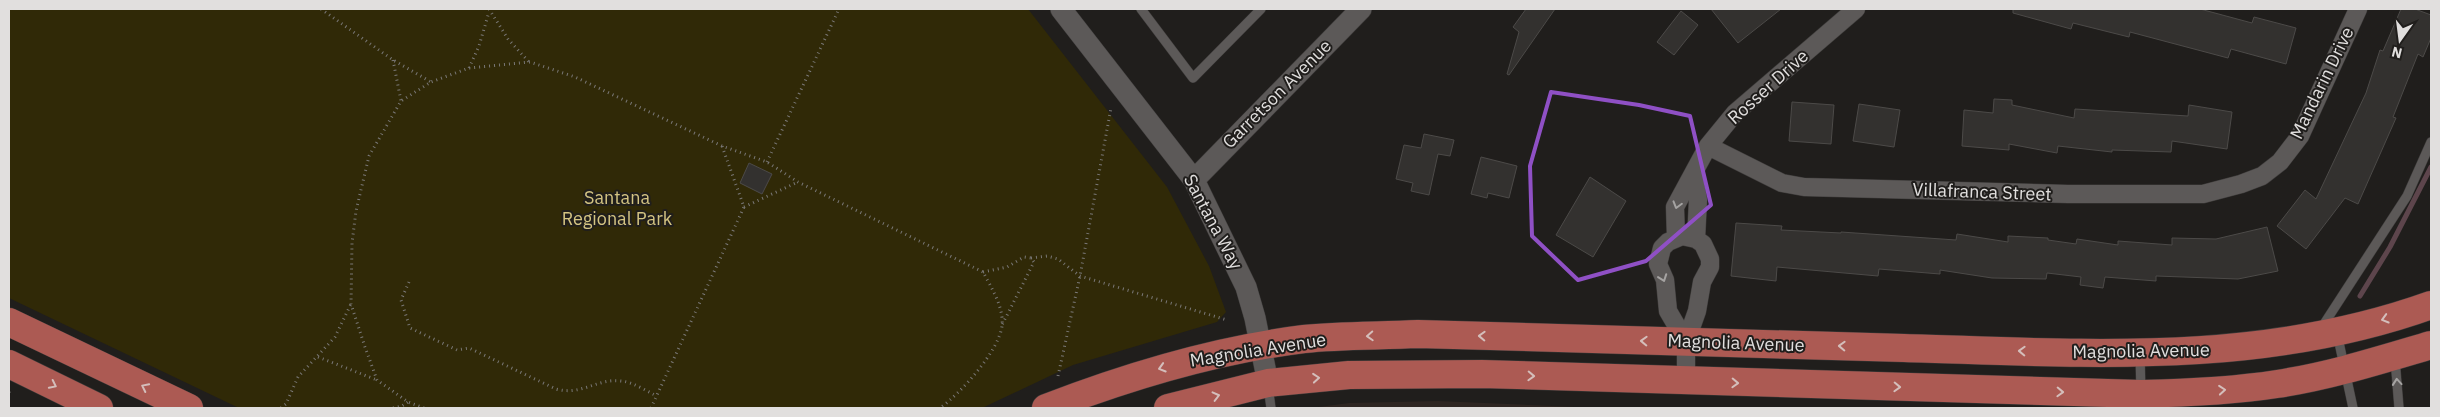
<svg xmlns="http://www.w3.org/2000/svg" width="2440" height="417" font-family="'IBM Plex Sans',sans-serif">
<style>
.built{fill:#2e2622}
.green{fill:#302907}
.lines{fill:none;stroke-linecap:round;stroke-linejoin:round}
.stream{stroke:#5d454c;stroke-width:5}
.building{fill:#33312f;stroke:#4c4a48}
.service-casing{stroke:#3e3c3b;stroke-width:10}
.minor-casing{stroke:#3e3c3b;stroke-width:19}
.tertiary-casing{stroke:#3e3c3b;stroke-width:22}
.primary-casing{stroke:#3e3c3b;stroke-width:29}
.path{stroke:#7a7877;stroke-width:3;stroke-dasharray:1 4;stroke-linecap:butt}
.service{stroke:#5c5958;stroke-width:9}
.minor{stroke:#5c5958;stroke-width:18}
.tertiary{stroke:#5c5958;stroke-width:21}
.primary{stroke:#ac5a53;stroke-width:28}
.oneway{stroke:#a5a3a2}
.oneway2{stroke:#d4bebb}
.marked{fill:none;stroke:#8f50c5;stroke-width:4;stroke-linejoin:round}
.labels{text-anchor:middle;stroke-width:4;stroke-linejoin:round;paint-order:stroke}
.street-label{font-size:18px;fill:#e1dfde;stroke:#201e1c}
.park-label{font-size:18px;fill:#d4c482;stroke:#201e1c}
</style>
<rect width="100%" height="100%" fill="#201e1c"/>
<path class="built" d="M1438,401L1598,408H1311L1349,403Z"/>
<path class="green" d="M9,9H1028L1167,187L1209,266L1226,312L1217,322L1073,365L982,408H239L9,298Z"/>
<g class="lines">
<path class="stream" d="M2360,296L2390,247L2431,167"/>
</g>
<path class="building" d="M1526,9H1555L1509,75L1507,74L1519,32L1513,27Z
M1711,9H1781L1738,43Z
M2013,9H2200L2252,23L2254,17L2296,28L2286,64L2231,49L2228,58L2130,32L2129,37L2073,23L2071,29L2013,13Z
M2401,9H2415L2431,15V38L2423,57L2418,54L2393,117L2396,118L2358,204L2345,198L2306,249L2277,226L2305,190L2316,199L2366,93L2380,50L2383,51Z
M1681,11L1698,25L1674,55L1657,42Z
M1994,99L2012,100V105L2074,118L2075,109L2188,116L2189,105L2232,112L2227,149L2172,141L2171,152L2112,150V152L2058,146L2057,153L2009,144V150L1962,146L1964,110L1993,113Z
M1792,102L1834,105L1831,144L1789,141Z
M1859,104L1900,110L1894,147L1853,141Z
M1424,134L1454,140L1450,156L1438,154L1429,195L1411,191L1413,183L1396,179L1404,145L1421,148Z
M1481,157L1517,166L1509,198L1488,193L1487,198L1471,194Z
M749,163L772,174L762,194L740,183Z
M1590,177L1626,201L1593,257L1556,235Z
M1736,223L1782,226L1781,230L1841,233V232L1956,240L1957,234L2008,242V236L2048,238V240L2076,244L2077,239L2118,245V241L2172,245V238L2216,239L2267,227L2278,271L2238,279L2156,276V281L2105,277L2103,288L2080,285L2081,277L2047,273L2046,279L1992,278L1940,270V274L1879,269L1878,276L1777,267L1776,281L1731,276Z"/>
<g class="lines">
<g class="service-casing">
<path id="service" d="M1141,9L1193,78L1261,9
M2322,327L2407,196L2431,142
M2337,333L2353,408
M2395,359L2399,408
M1268,386L1271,408
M2138,408L2141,394L2140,354"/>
</g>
<g class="minor-casing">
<path id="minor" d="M1708,146L1782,183L1804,187L2068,194H2203L2241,184L2262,176L2280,162L2300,136L2358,9
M1694,176L1698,200L1696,239
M1676,238L1675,207L1708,146L1735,113L1856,9
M1686,342L1668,311L1665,280L1658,264L1662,248L1668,242L1682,236L1696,239L1703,244L1710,259V267L1702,282L1697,311L1686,342V381"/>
</g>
<g class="tertiary-casing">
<path id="tertiary" d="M1061,9L1194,180L1246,287L1255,318L1268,383
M1194,180L1361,9"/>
</g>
<g class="primary-casing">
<path id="primary" d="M9,322L189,408
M9,364L99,408
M1046,408C1129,376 1215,350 1304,339C1341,335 1380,336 1418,334C1580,339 1742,343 1904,348C2084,353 2258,367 2431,305
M1168,408L1268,383L1349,375L1482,374L2141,394C2186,393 2232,391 2277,384C2330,376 2380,360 2431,345"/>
</g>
<path class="path" d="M321,9L393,60L431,82
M489,9L508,39L529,62
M393,60L401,101
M469,68L479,46L489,12
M767,162L839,9
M744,207L798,182
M1031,258L1047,256L1058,259L1080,276L1227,320
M983,272L1007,267L1024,257L1031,258L1034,262L1002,325
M409,282L401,300L410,328L457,350L469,348L556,389C582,396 597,378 621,381C633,382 646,391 657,396
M318,357L377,380
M1058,376L1080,276L1111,108
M9,392L10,395
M281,408L286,404L298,377L335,337L351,304
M393,408L402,406L408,402
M424,408L408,402L377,380L365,347L351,304L352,243L356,211L369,156L401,101L431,82L469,68L530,62L575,77L722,146L767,162L798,182L983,272C991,287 1004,307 1002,326C999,351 960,394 940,408
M651,408L744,207L722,146"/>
<use href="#service" class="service"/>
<use href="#minor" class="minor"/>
<use href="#tertiary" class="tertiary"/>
<use href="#primary" class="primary"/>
</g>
<defs><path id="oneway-chevron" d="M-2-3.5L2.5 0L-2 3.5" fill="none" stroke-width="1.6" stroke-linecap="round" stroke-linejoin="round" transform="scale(1.25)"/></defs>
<g class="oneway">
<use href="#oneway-chevron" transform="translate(1677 205) rotate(106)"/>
<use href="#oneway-chevron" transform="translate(1663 278) rotate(70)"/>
<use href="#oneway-chevron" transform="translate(2397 382) rotate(-95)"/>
</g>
<g class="oneway2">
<use href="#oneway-chevron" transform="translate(2385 319) rotate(164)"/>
<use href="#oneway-chevron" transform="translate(1370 336) rotate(177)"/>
<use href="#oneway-chevron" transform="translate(1482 336) rotate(-178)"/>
<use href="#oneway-chevron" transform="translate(1644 341) rotate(-178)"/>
<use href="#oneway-chevron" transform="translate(1842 346) rotate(-178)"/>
<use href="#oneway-chevron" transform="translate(2022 351) rotate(-178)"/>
<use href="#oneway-chevron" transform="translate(1162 368) rotate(163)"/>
<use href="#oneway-chevron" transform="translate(1531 376) rotate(2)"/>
<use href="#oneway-chevron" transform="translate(1316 378) rotate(-5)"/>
<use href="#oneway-chevron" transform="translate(1735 383) rotate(2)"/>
<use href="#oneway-chevron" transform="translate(53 385) rotate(26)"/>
<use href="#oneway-chevron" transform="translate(145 387) rotate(-154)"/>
<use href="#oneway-chevron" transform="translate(1897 387) rotate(2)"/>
<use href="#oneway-chevron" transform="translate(2222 390) rotate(-5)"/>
<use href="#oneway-chevron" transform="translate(2060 392) rotate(2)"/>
<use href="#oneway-chevron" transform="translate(1216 396) rotate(-14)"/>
</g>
<path class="marked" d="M1551,92L1639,105L1690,116L1711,205L1646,261L1578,280L1532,236L1530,166Z"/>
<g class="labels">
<g class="street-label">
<text transform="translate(2322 83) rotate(-64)" y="6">Mandarin Drive</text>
<text transform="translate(1768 87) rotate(-42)" y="6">Rosser Drive</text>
<text transform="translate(1277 94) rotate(-45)" y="6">Garretson Avenue</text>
<text transform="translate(1982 192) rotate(2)" y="6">Villafranca Street</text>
<text transform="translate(1213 222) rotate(62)" y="6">Santana Way</text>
<text transform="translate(1736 343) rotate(2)" y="6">Magnolia Avenue</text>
<text transform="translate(1258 350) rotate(-9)" y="6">Magnolia Avenue</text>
<text transform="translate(2141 351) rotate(-1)" y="6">Magnolia Avenue</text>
</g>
<g class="park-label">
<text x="617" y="204">Santana<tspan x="617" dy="21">Regional Park</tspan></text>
</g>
</g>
<rect width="2440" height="417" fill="none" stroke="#e1dfde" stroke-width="20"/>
<g transform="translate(2400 40) rotate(194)" stroke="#201e1c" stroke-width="4" paint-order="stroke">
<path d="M0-4L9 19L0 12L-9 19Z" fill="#e1dfde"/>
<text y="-8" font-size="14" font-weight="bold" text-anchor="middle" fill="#e1dfde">N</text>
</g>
</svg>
